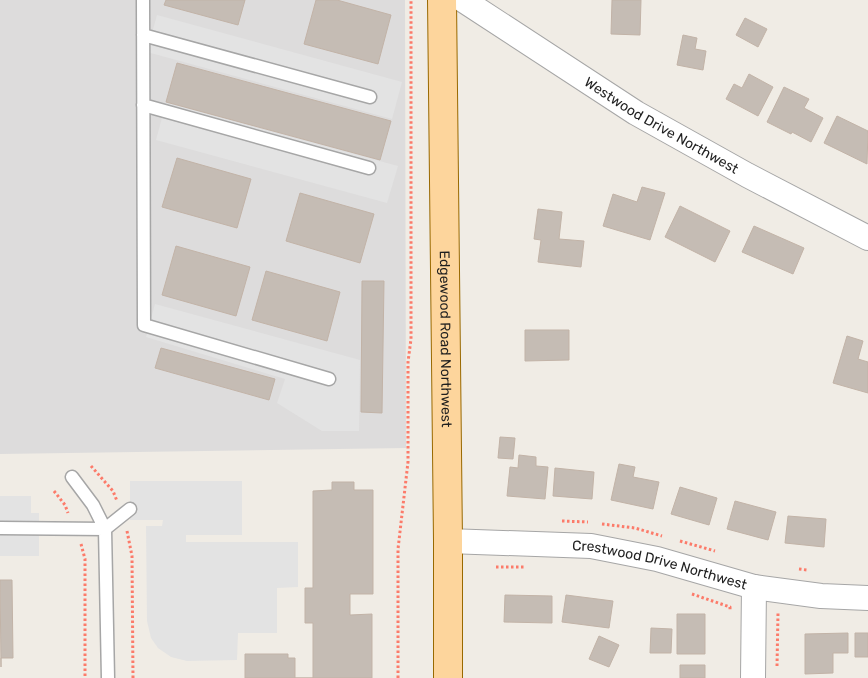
<svg xmlns="http://www.w3.org/2000/svg" width="868" height="678" font-family="Rubik,sans-serif">
<style>
.residential{fill:#dddcdc}
.parking{fill:#e3e3e3}
.building{fill:#c5bcb4;stroke:#c2b3a7}
.lines{fill:none;stroke-linecap:round;stroke-linejoin:round}
.service-casing{stroke:#a6a6a6;stroke-width:15}
.minor-casing{stroke:#a6a6a6;stroke-width:26}
.primary-casing{stroke:#996900;stroke-width:30}
.path{stroke:#fc7b6a;stroke-width:3;stroke-dasharray:2.5 2.5;stroke-linecap:butt}
.service{stroke:#fff;stroke-width:12}
.minor{stroke:#fff;stroke-width:24}
.primary{stroke:#fdd59c;stroke-width:28}
.labels{text-anchor:middle;stroke-width:5;stroke-linejoin:round;paint-order:stroke}
.street-label{font-size:14px;fill:#1f1f1f;stroke:#fff}
</style>
<rect width="100%" height="100%" fill="#f0ece5"/>
<path class="residential" d="M0,0H405L406,448L0,454Z"/>
<path class="parking" d="M157,15L402,82L392,119L147,52Z
M166,103L398,166L387,203L156,140Z
M155,304L360,360L359,431H322L277,403L285,379L146,337Z
M130,481H242V535H186V542H298V587L277,588V633H238L237,660L187,661L171,657L158,648L151,638L147,621L146,526H162L163,520H130Z
M0,496H31V513H39V556H0Z"/>
<path class="building" d="M166,0H245L238,25L164,5Z
M316,0H337L391,15L378,64L304,44Z
M612,0H641L640,35L611,34Z
M745,18L767,29L758,47L736,35Z
M683,35L697,38L695,49L706,51L703,70L677,65Z
M177,63L391,121L380,160L166,102Z
M749,74L773,87L758,116L726,99L734,84L742,88Z
M784,87L809,99L804,108L823,118L811,142L792,132L791,134L767,122Z
M837,116L868,131L867,164L824,143Z
M177,158L251,179L237,228L162,207Z
M642,187L665,193L650,240L603,226L613,194L637,202Z
M300,193L374,214L360,263L286,241Z
M680,206L730,231L715,262L665,237Z
M538,209L562,212L559,239L584,241L581,267L538,262L541,240L534,239Z
M754,226L804,248L793,274L742,252Z
M176,246L250,267L236,316L162,295Z
M266,271L340,292L327,341L252,320Z
M362,281H384L382,413L361,412Z
M525,330H569V360L525,361Z
M847,336L863,341L858,359L868,362V393L833,383Z
M161,348L275,379L269,400L155,368Z
M500,437L515,438L513,459L498,458Z
M519,455L536,457V466L548,467L545,499L507,496L510,467L518,468Z
M619,464L635,467L633,477L659,482L653,509L611,500Z
M555,468L594,472L592,499L553,496Z
M332,482H354V490H373V594H350V615L372,614V678H245V654H288V658H295V678H313V623H305V588H313V491L332,490Z
M680,487L717,498L709,525L671,514Z
M735,501L776,512L768,540L727,529Z
M788,516L826,519L824,547L785,543Z
M0,580H12L13,658H1V667Z
M505,595L552,596V623L504,622Z
M566,595L613,601L609,628L562,622Z
M677,614H705V654H677Z
M651,628L672,629L671,653H650Z
M848,633V653H833V673L805,674V634Z
M855,633H868V657H855Z
M599,636L619,645L609,667L589,659Z
M680,665H705V678H680Z"/>
<g class="lines">
<g class="service-casing">
<path id="service" d="M143,0L144,325L329,379
M143,35L370,97
M143,105L369,168
M72,477L93,505L105,529L108,678
M0,528L105,529L130,509"/>
</g>
<g class="minor-casing">
<g id="minor">
<path id="s1" d="M463,0L636,113L747,175L868,238"/>
<path id="s2" d="M448,541L591,546L657,559L754,587L821,596L868,598"/>
<path d="M753,678L754,587"/>
</g>
</g>
<g class="primary-casing">
<g id="primary">
<path id="s3" d="M442,0L448,541V678"/>
</g>
</g>
<path class="path" d="M91,466L113,491L117,501
M54,491L65,505L68,513
M562,521L588,522
M602,524L635,528L662,536
M127,531L132,556L133,678
M680,541L715,551
M81,544L85,559V678
M496,567H526
M799,569L807,570
M692,594L730,607V610
M777,666L778,613L779,614
M398,678V549L408,462V362L411,339V0"/>
<use href="#service" class="service"/>
<use href="#minor" class="minor"/>
<use href="#primary" class="primary"/>
</g>
<g class="labels">
<g class="street-label">
<text dy="5" stroke="none"><textPath href="#s1" startOffset="235">Westwood Drive Northwest</textPath></text>
<text dy="5" stroke="none"><textPath href="#s3" startOffset="339">Edgewood Road Northwest</textPath></text>
<text dy="5" stroke="none"><textPath href="#s2" startOffset="214">Crestwood Drive Northwest</textPath></text>
</g>
</g>
</svg>
